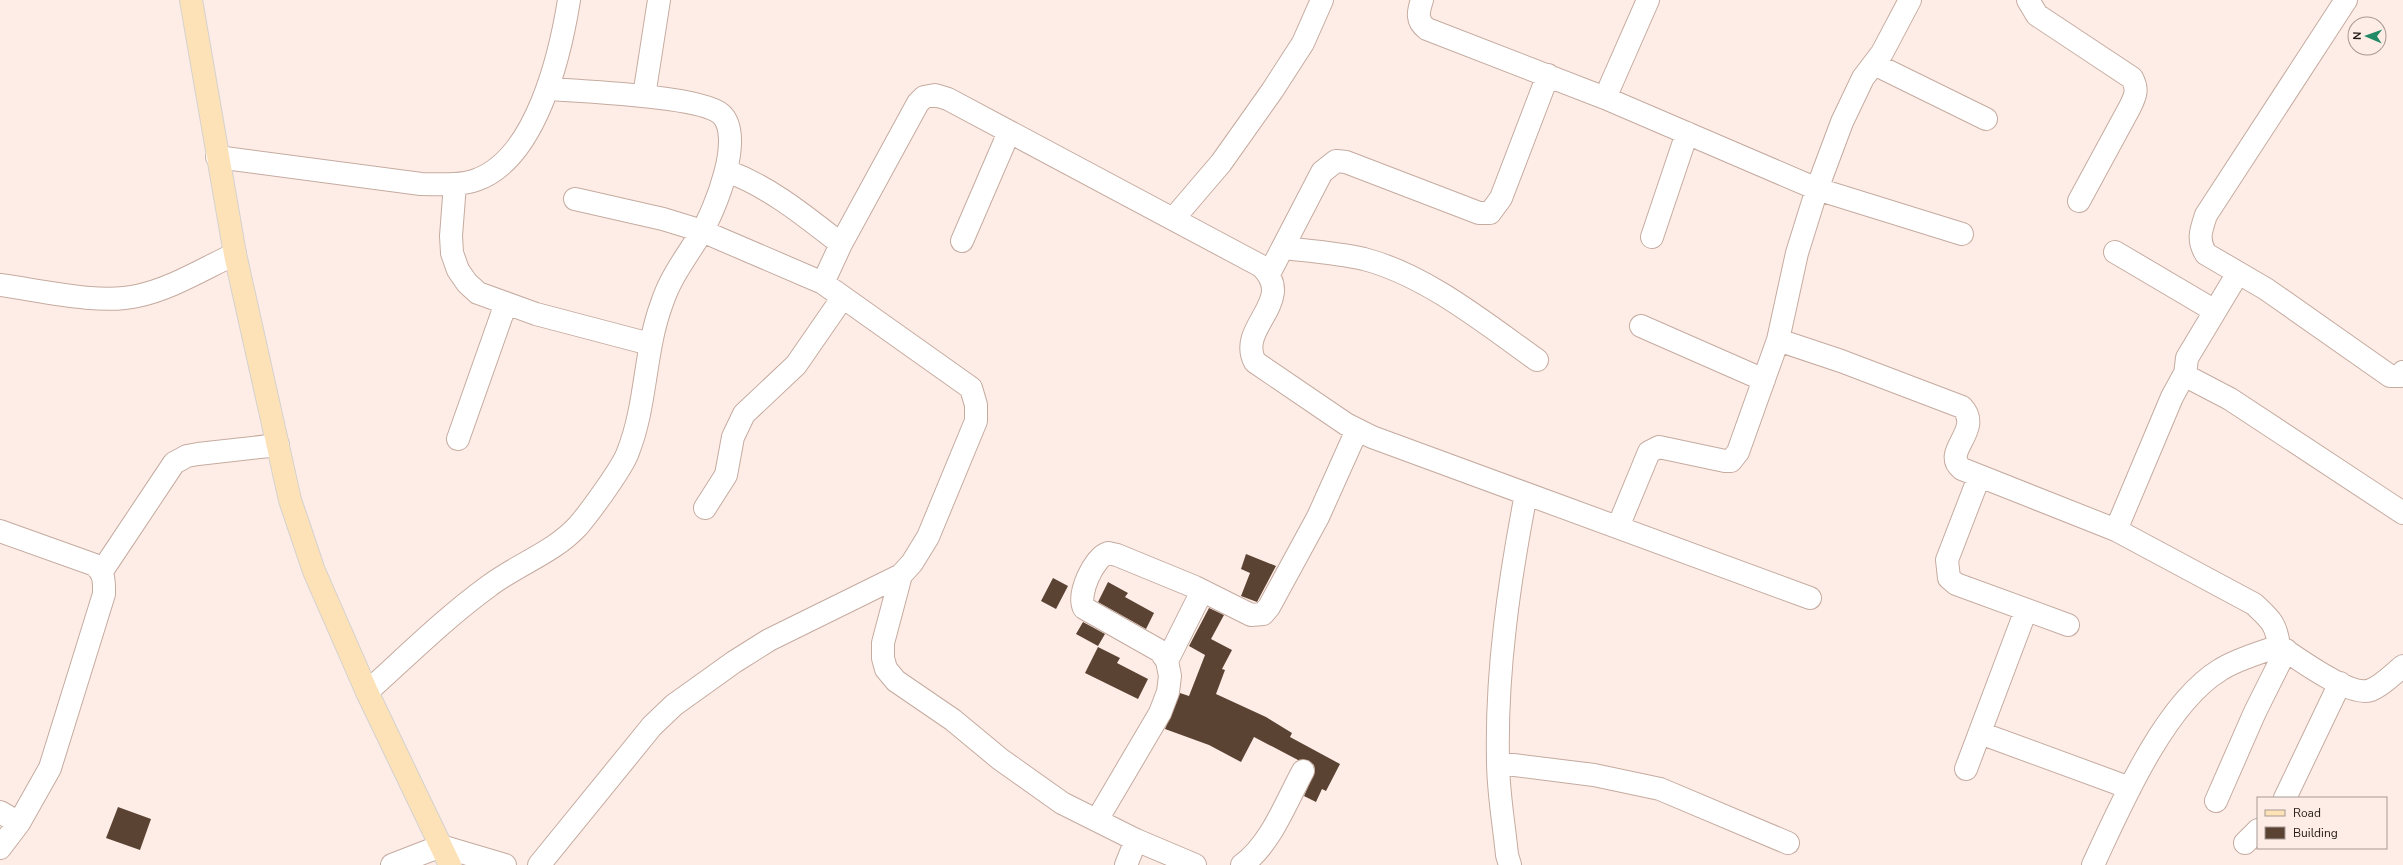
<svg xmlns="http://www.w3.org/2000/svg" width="2403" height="865" font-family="'Nunito Sans',sans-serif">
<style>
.building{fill:#5b4334}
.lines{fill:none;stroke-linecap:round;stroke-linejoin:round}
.minor-casing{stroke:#c5aba0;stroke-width:24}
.major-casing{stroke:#d3d1d0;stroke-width:24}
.minor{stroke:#fff;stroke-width:22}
.major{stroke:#fee2b7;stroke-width:22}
</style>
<rect width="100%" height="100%" fill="#feede6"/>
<path class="building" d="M1246,554L1276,566L1257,602L1241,596L1250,573L1241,569Z
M1053,578L1068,586L1056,609L1041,601Z
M1108,582L1128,593L1125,597L1154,613L1146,629L1098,602Z
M1209,608L1224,615L1211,639L1232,650L1222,669L1225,670L1216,694L1266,717L1292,733L1290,737L1340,764L1326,791L1322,789L1316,802L1304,796L1315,771L1314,765L1308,760H1298L1254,737L1241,762L1209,745L1165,729L1180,693L1189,696L1205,655L1189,646Z
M1083,622L1105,634L1098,646L1076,634Z
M1098,647L1120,658L1117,663L1148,679L1138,699L1085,673Z
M118,807L151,819L140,850L106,838Z"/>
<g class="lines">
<g class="minor-casing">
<path id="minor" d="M1422,0C1418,12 1416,21 1427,29L1605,98L1817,189L1962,234
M2028,0L2037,15L2132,78C2138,89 2136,95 2130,107L2079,201
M2346,0L2206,215C2201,230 2197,240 2206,254L2266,289L2390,376H2400L2403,372
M1874,64L1986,119
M644,96L659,0
M1605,98L1648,0
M217,157L421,184C439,184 459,186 476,180C536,159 560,56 569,0
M727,171C770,187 805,216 841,244
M455,184L451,236L452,253L458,270L467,283L478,293L536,314L650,344
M1174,218L1221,163L1272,91L1303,43L1322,0
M1652,237L1687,133
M962,241L1009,132
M1283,248C1310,251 1338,253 1364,259C1426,275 1485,323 1537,360
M2115,252L2215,311
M1269,274L1322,172L1336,161L1346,162L1479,213H1490L1501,198L1548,75
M823,283L841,244L918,103L924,97L935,95L948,99L1261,266C1298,301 1236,327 1255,362L1346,424L1372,437L1810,598
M0,285C38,290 100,305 137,296C171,289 203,269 235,254
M1641,326L1764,380
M1778,340L1841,361L1962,407C1984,430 1940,452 1962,469L2116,530L2254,604C2270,619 2276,623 2279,646C2297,658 2351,698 2371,690C2383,685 2393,674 2403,666
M2185,375L2187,358L2238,273
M458,439L506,303
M1979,477L1947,560L1949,578L1956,584L2068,625
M705,508L726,475L733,437L744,414L796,365L843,297
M1618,527L1649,452L1659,447L1725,461H1731L1738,452L1778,340L1797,253L1817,189L1842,122L1863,78L1882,53L1910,0
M2116,530L2172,397L2184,375L2230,399L2403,513
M0,531L95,565C105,574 104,582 104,594L50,768L19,823L0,848
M102,571L174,463L187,456L198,454L278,445
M901,575L883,643V658L886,669L896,681L953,720L1000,759L1062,803L1136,840L1195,865
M1167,661L1202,591
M367,692C407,656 445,618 489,586C518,564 553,553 578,526C590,512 623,467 628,452C647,404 644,351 662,303C671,276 687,256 701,233C715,210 745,136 721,114C701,96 581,91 549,89
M1980,733L2130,788
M1498,763L1594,775L1660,789L1788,843
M1966,769L2026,610
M2285,798L2340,683
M2216,801L2255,712L2286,650
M0,812L19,823
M1097,820L1160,713L1168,692L1170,676L1167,661L1160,651L1084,608C1077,594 1094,557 1108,553L1117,555L1195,587L1251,615L1263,614L1269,607L1318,517L1357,430
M2245,843L2258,830
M392,865L441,846L505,865
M539,865L652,726L674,705L734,662L769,640L901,575L912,563L928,537L976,421V405L971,388L823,283L702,231L663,219L575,199
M1126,865L1136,840
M1242,865C1271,844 1286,802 1303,771
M1510,865L1507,855C1504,824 1498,792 1498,761C1496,672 1509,582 1526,494
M2093,865C2120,807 2164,704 2220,670C2237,659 2260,653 2279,646"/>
</g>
<g class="major-casing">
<path id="major" d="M191,0L235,254L290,500L314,571L367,692L450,865"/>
</g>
<use href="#minor" class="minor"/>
<use href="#major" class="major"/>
</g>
<rect x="2257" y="797" width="130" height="52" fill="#feede6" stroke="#a69993"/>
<rect x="2265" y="810" width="20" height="6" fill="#fee2b7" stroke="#a69993"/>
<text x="2293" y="817" font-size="12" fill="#231a16">Road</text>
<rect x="2265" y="827" width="20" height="12" fill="#5b4334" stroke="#a69993"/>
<text x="2293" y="837" font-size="12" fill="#231a16">Building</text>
<g transform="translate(2367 36) rotate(272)"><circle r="19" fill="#feede6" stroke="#a69993"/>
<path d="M0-3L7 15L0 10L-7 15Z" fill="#228a66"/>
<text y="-6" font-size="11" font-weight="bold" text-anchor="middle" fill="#231a16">N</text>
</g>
</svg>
